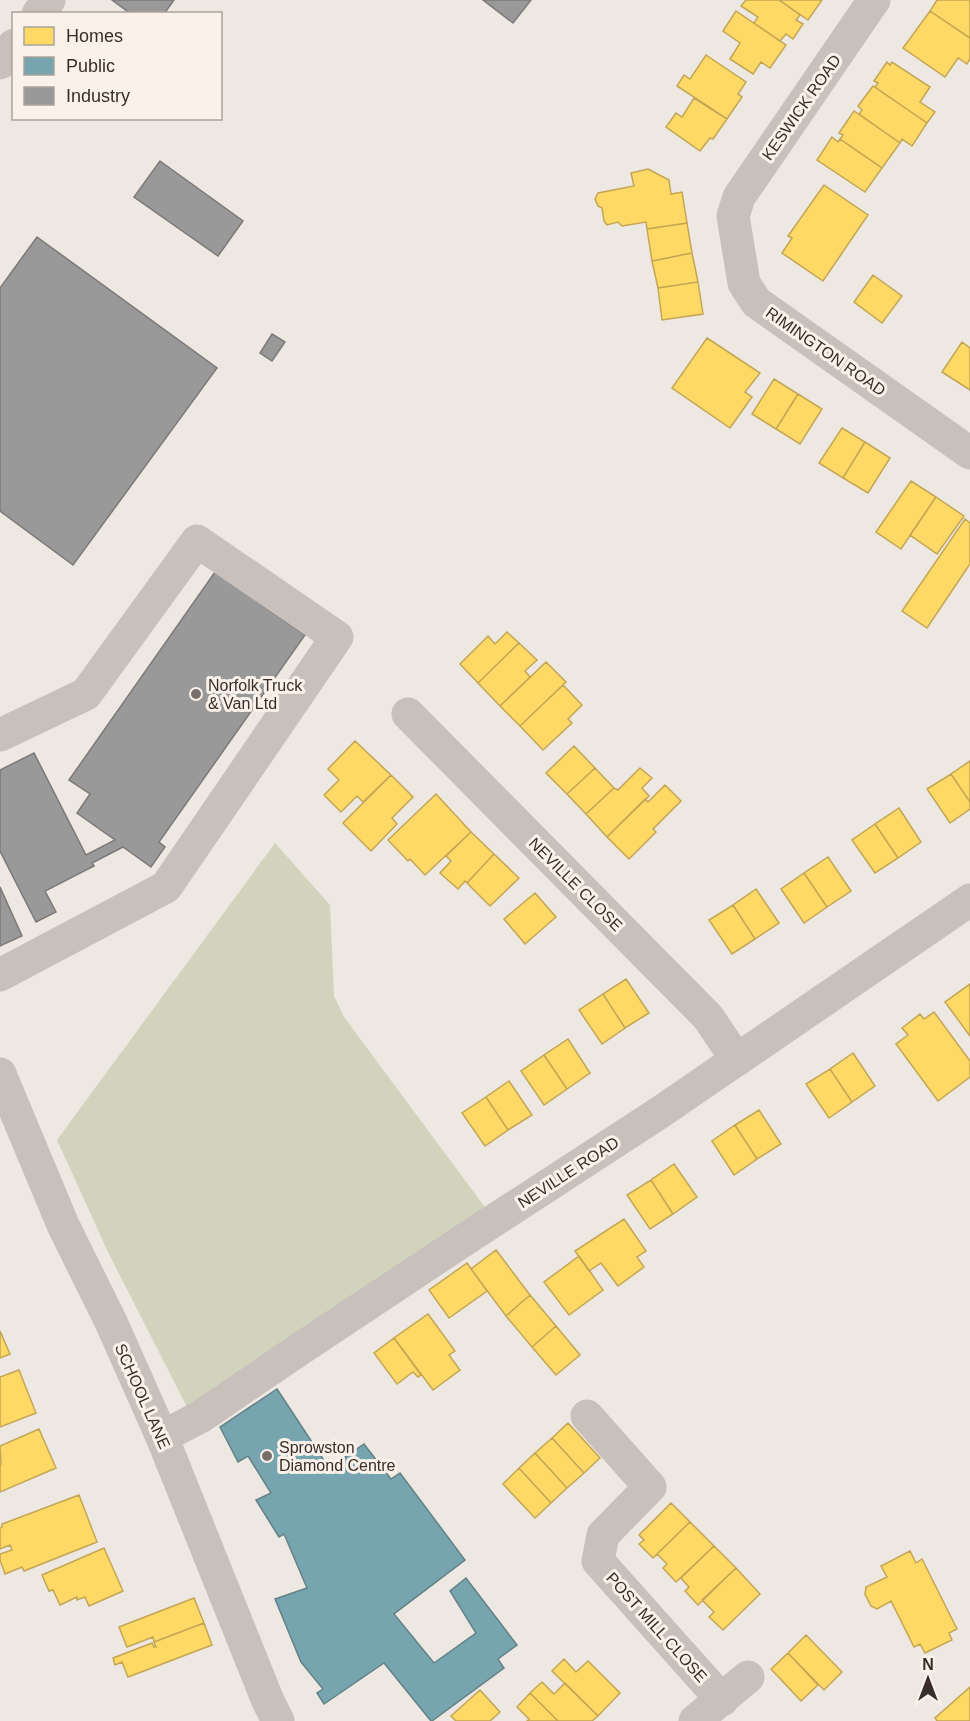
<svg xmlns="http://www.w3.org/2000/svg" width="970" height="1721" font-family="Helvetica,sans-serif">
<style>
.green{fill:#d1d3bc}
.homes{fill:#ffd966;stroke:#c3a554;stroke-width:1.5}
.public{fill:#76a5af;stroke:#638187;stroke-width:1.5}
.industry{fill:#999;stroke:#7c7977;stroke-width:1.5}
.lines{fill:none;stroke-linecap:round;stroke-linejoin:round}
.minor{stroke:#c7c0bb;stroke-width:33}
.poi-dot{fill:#786e6a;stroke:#faf2ea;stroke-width:2}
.labels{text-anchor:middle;stroke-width:6;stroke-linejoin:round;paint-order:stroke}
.street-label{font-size:16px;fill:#382d29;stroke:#faf2ea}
.poi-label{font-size:16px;fill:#382d29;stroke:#faf2ea;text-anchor:start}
</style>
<rect width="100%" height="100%" fill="#eee8e2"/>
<path class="green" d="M275,843L330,905L334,996L344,1017L490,1214L192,1417L108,1252L57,1140Z"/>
<path class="homes" d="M746,0H779L800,15L796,20L803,24L793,39L786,34L780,41L754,23L758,17L741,6Z
M779,0H822L808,20Z
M937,0H970V38L930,11Z
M736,11L786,45L770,68L761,62L753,74L730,59L740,43L723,31Z
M930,11L970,38V59L967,64L958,58L945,77L903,48Z
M706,55L746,82L738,94L742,97L727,119L677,86L684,75L690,79Z
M887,62L890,65L892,62L930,87L920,102L935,112L927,123L875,87L878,83L874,81Z
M873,86L927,123L912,146L902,139L900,143L859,114L862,110L858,106Z
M694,98L727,119L713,139L710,138L700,151L666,127L676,113L682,117Z
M854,111L900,143L882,168L840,139L843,135L839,133Z
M832,137L838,142L840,139L882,168L865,192L817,160Z
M648,169L669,180L671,194L682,192L687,223L647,229L646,222L622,226L618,222L607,225L604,221L602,208L598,206L595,199L598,193L634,186L631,173Z
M824,185L868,215L823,281L782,253L792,238L788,236Z
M687,223L692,253L652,261L647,229Z
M692,253L698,282L658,288L652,261Z
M873,275L902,296L882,323L854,302Z
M698,282L703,314L662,320L658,288Z
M707,338L760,373L745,392L752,397L730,428L672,388Z
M962,342L970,348V390L942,372Z
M774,379L798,394L776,429L752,414Z
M798,394L822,409L800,444L776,429Z
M842,428L865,442L843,478L819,463Z
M865,442L890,458L868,493L843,478Z
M911,481L936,497L901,549L876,532Z
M936,497L964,516L937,554L910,535Z
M965,519L970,523V564L927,628L902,611Z
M507,632L519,643L478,683L460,664L488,636L495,644Z
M519,643L537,660L525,671L530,677L500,706L478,683Z
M546,662L566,682L520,726L500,706Z
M563,685L582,705L568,719L572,723L543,750L520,726Z
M355,741L391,775L363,802L357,796L341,812L324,795L339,780L328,769Z
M574,746L595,768L567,794L546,773Z
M970,761V802L951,774Z
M595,768L614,788L586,814L567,794Z
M640,768L652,778L642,788L649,796L607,837L586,814L614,788L618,790Z
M951,774L970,802V809L950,823L927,789Z
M391,775L413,797L392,818L397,824L371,851L343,823Z
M665,785L681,801L653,829L656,832L629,859L607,837L645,799L648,802Z
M436,794L471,832L425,875L410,859L408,861L388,840Z
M899,808L921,842L898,858L875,824Z
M875,824L898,858L875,873L852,840Z
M471,832L494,854L467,883L465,881L458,889L440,873L451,861L446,856Z
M494,854L519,878L490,906L467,883Z
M828,857L851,891L827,907L804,873Z
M804,873L827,907L804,923L781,889Z
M756,889L779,923L755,939L733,905Z
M535,893L556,917L525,944L504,919Z
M733,905L755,939L732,954L709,920Z
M626,979L649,1013L625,1028L603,994Z
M970,984V1036L945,1002Z
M603,994L625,1028L602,1044L579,1010Z
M934,1012L970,1061V1077L938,1101L896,1044L908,1035L902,1028L920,1014L924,1019Z
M568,1039L590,1073L567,1089L544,1055Z
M853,1053L875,1086L852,1102L830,1069Z
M544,1055L567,1089L544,1105L521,1071Z
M830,1069L852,1102L829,1118L806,1084Z
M509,1081L532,1115L508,1130L486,1097Z
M486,1097L508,1130L485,1146L462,1113Z
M759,1110L781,1144L757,1159L735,1125Z
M735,1125L757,1159L734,1175L712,1141Z
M674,1164L697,1197L673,1214L651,1180Z
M651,1180L673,1214L650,1229L627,1195Z
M624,1219L646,1251L637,1257L644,1267L618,1286L601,1263L589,1271L575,1251Z
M496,1250L530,1295L506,1316L471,1269Z
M579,1256L603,1290L569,1315L544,1282Z
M467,1263L487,1291L449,1318L429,1290Z
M530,1295L556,1326L532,1347L506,1316Z
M428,1314L455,1351L449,1355L460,1370L433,1390L394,1338Z
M556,1326L580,1355L556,1375L532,1347Z
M0,1331L10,1354L0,1358Z
M394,1338L421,1375L418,1377L413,1372L397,1384L374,1353Z
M19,1370L36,1413L0,1427V1377Z
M568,1423L600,1458L584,1473L552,1438Z
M39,1429L56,1468L0,1492V1465L1,1464L0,1446Z
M552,1438L584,1473L567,1488L535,1453Z
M535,1453L567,1488L551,1503L519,1468Z
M519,1468L551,1503L535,1518L503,1484Z
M79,1495L97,1542L24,1571L22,1567L5,1574L0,1560V1554L12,1550L10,1545L0,1549V1528L2,1527V1524Z
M671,1503L690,1522L653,1558L639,1544L644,1540L639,1535Z
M690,1522L714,1546L676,1582L663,1568L667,1564L657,1554Z
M714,1546L736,1568L698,1605L685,1591L689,1587L681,1578Z
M104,1548L123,1591L89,1606L85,1597L77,1600V1597L60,1605L53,1590L49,1591L42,1575Z
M910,1551L916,1563L922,1559L957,1629L949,1633L952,1640L925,1653L920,1644L914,1647L891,1601L877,1609L871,1606L865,1594L866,1587L887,1577L881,1566Z
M736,1568L760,1594L723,1630L709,1617L714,1612L702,1600Z
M194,1598L204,1623L154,1642L153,1637L127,1647L119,1627Z
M204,1623L212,1645L128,1677L122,1662L115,1665L113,1658L152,1643L154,1647H156L154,1642Z
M806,1635L842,1672L824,1690L788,1653Z
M788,1653L818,1685L801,1701L771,1669Z
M564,1659L576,1672L588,1661L620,1693L598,1716L552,1671Z
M542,1682L554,1694L565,1683L598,1716L592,1721H558L530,1693Z
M970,1687V1721H937L935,1718Z
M480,1690L500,1712L490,1721H456L451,1716Z
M530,1693L558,1721H527L529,1719L517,1707Z"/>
<path class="public" d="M277,1389L329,1468L364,1444L391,1479L400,1473L465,1560L394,1614L434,1663L476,1633L450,1591L466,1578L517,1645L498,1659L504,1668L432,1721H431L384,1663L324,1704L317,1693L323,1689L301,1662L275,1599L307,1588L284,1534L279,1537L256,1500L271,1493L248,1456L238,1462L220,1427Z"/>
<path class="industry" d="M112,0H174L164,14H131Z
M483,0H531L513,23Z
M160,161L243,221L218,256L134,197Z
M37,237L217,368L73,565L0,511V288Z
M272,334L285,342L272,361L260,353Z
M215,572L305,635L159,842L165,847L151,867L123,847L92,863L94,866L45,891L56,912L36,922L0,851V770L34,753L86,855L115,840L77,813L90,794L69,780Z
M0,887L22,936L0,946Z"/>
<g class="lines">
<path class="minor" d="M874,0L739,197L733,216L744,283L756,302L970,453
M38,14L49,0
M0,63L14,45
M408,714L708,1017L737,1060
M0,735L86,694L197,541L337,637L166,887L0,975
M0,1074L63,1225L111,1322L162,1437L268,1701L278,1721
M587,1416L650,1487L603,1535L598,1561L722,1700
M162,1437L200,1417L291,1355L464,1240L659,1113L970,900
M695,1721L748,1677"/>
</g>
<g class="poi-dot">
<circle cx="196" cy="694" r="6"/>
<circle cx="267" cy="1456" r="6"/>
</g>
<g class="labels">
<g class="street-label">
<text transform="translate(801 107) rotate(-55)" y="6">KESWICK ROAD</text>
<text transform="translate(826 351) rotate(35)" y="6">RIMINGTON ROAD</text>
<text transform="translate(576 884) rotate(45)" y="6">NEVILLE CLOSE</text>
<text transform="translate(568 1172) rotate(-33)" y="6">NEVILLE ROAD</text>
<text transform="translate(143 1396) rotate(66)" y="6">SCHOOL LANE</text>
<text transform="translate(657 1627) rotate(48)" y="6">POST MILL CLOSE</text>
</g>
<g class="poi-label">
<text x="208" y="691">Norfolk Truck<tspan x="208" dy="18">&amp; Van Ltd</tspan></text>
<text x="279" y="1453">Sprowston<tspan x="279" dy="18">Diamond Centre</tspan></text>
</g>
</g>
<rect x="12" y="12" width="210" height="108" fill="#faf2ea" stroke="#aca39d" stroke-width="1.5"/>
<rect x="24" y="27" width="30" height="18" fill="#ffd966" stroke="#aca39d" stroke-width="1.5"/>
<text x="66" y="42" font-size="18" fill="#382d29">Homes</text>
<rect x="24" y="57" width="30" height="18" fill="#76a5af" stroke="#aca39d" stroke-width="1.5"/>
<text x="66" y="72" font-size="18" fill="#382d29">Public</text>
<rect x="24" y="87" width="30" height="18" fill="#999999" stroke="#aca39d" stroke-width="1.5"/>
<text x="66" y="102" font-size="18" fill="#382d29">Industry</text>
<g transform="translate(928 1679)" stroke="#faf2ea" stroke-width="4.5" paint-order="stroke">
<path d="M0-4.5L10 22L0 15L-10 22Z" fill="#382d29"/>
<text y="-9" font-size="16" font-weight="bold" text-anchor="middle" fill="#382d29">N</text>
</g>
</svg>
